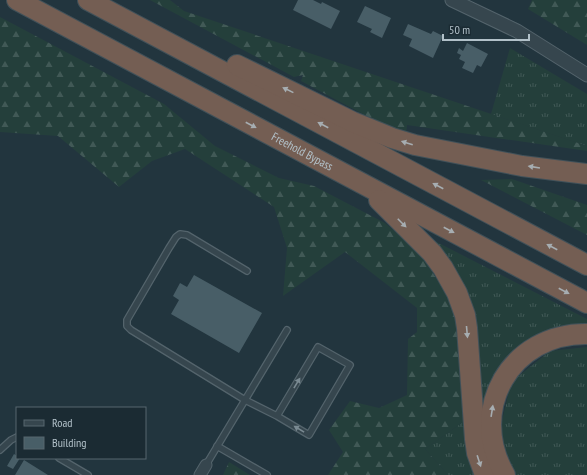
<svg xmlns="http://www.w3.org/2000/svg" width="587" height="475" font-family="'PT Sans Narrow',sans-serif">
<style>
.grass{fill:url(#grass-tufts)}
.forest{fill:url(#forest-firs)}
.building{fill:#485e67}
.lines{fill:none;stroke-linecap:round;stroke-linejoin:round}
.service-casing{stroke:#54646c;stroke-width:8}
.minor-casing{stroke:#54646c;stroke-width:13}
.tertiary-casing{stroke:#54646c;stroke-width:15}
.motorway-casing{stroke:#415159;stroke-width:22}
.service{stroke:#36464e;stroke-width:5.5}
.minor{stroke:#36464e;stroke-width:11}
.tertiary{stroke:#36464e;stroke-width:13}
.motorway{stroke:#745e53;stroke-width:20}
.oneway{fill:#a6adb1}
.oneway2{fill:#7a8a92}
.labels{text-anchor:middle;stroke-width:3;stroke-linejoin:round;paint-order:stroke}
.street-label{font-size:12px;fill:#b2c1c9;stroke:#1b2b33}
</style>
<defs>
<pattern id="grass-tufts" width="24" height="20" patternUnits="userSpaceOnUse"><rect width="24" height="20" fill="#243f3b"/><path d="M3 7l-1-3M5 7V3M7 7l1-3M15 17l-1-3M17 17v-4M19 17l1-3" fill="none" stroke="#415956"/></pattern>
<pattern id="forest-firs" width="22" height="20" patternUnits="userSpaceOnUse"><rect width="22" height="20" fill="#243f3b"/><path d="M5 1l3.5 6h-7zM16 11l3.5 6h-7z" fill="#415956"/></pattern>
</defs>
<rect width="100%" height="100%" fill="#22353e"/>
<path class="grass" d="M510,48L587,94V146L491,114Z
M427,237L587,319V328L529,342L482,414L475,356Z
M587,347V475H515L498,438L511,382L550,351Z
M463,422L476,475H448L425,449Z"/>
<path class="forest" d="M150,0H170L184,11L587,146V151L407,125L406,137L301,81L303,75L294,77Z
M532,0H587V45L528,9Z
M0,17L164,104L215,146L279,178L314,186L385,223L420,253L454,306L459,346L463,422L425,449L448,475H328L343,452L329,430L350,401L379,408L407,395L408,339L417,332V308L345,252L283,296L287,248L274,207L185,149L152,161L119,187L58,136L0,132Z
M512,179L587,205V235L481,180Z
M229,462L250,475H223Z"/>
<path class="building" d="M298,0H313L321,4L322,2L340,11L331,29L293,10Z
M365,6L391,18L382,38L370,32L372,29L357,22Z
M408,24L431,34L433,31L443,36L433,58L409,46L412,39L403,35Z
M467,43L488,54L481,67L477,65L473,73L462,68L465,62L459,59L461,55L457,53L459,48L463,51Z
M194,275L262,313L239,353L171,314L179,300L173,296L180,283L187,287Z
M14,454L17,456V458H20L13,469L7,466Z
M24,460L48,475H15Z"/>
<g class="lines">
<g class="service-casing">
<path id="service" d="M247,271L187,235L180,234L176,237L169,248L127,320V326L131,330L245,400L277,416L309,435L350,365L318,347L277,416
M217,446L267,475
M0,450L11,440L17,437
M59,458L88,475
M206,465L287,330"/>
</g>
<g class="minor-casing">
<path id="minor" d="M200,475L206,465"/>
</g>
<g class="tertiary-casing">
<path id="tertiary" d="M452,0L517,31L587,75"/>
</g>
<g class="motorway-casing">
<g id="motorway">
<path id="s1" d="M17,0L587,303"/>
<path d="M88,0L587,265"/>
<path d="M237,65L353,122L392,138L415,145L522,166L587,174"/>
<path d="M379,200L432,253L443,268L457,293L465,315L467,328L475,439L477,453L485,475"/>
<path d="M505,475C467,409 511,333 587,334"/>
</g>
</g>
<use href="#service" class="service"/>
<use href="#minor" class="minor"/>
<use href="#tertiary" class="tertiary"/>
<use href="#motorway" class="motorway"/>
</g>
<defs><path id="oneway-solid" d="M-6-.8H1V-3.2L6.5 0L1 3.2V.8H-6Z"/></defs>
<g class="oneway">
<use href="#oneway-solid" transform="translate(288 90) rotate(-154)"/>
<use href="#oneway-solid" transform="translate(251 125) rotate(28)"/>
<use href="#oneway-solid" transform="translate(323 125) rotate(-152)"/>
<use href="#oneway-solid" transform="translate(407 143) rotate(-163)"/>
<use href="#oneway-solid" transform="translate(534 167) rotate(-171)"/>
<use href="#oneway-solid" transform="translate(438 186) rotate(-152)"/>
<use href="#oneway-solid" transform="translate(402 223) rotate(45)"/>
<use href="#oneway-solid" transform="translate(449 230) rotate(28)"/>
<use href="#oneway-solid" transform="translate(552 247) rotate(-152)"/>
<use href="#oneway-solid" transform="translate(564 291) rotate(28)"/>
<use href="#oneway-solid" transform="translate(467 332) rotate(85)"/>
<use href="#oneway-solid" transform="translate(492 411) rotate(-81)"/>
<use href="#oneway-solid" transform="translate(479 461) rotate(72)"/>
</g>
<g class="oneway2">
<use href="#oneway-solid" transform="translate(297 383) rotate(-59)"/>
<use href="#oneway-solid" transform="translate(299 429) rotate(-149)"/>
</g>
<g class="labels">
<g class="street-label">
<text dy="4" stroke="none"><textPath href="#s1" startOffset="323">Freehold Bypass</textPath></text>
</g>
</g>
<rect x="16" y="407" width="130" height="52" fill="#1b2b33" stroke="#57676f"/>
<rect x="24" y="420" width="20" height="6" fill="#36464e" stroke="#57676f"/>
<text x="52" y="427" font-size="12" fill="#b2c1c9">Road</text>
<rect x="24" y="437" width="20" height="12" fill="#485e67" stroke="#57676f"/>
<text x="52" y="447" font-size="12" fill="#b2c1c9">Building</text>
<path d="M443 34v6h86v-6" fill="none" stroke="#b2c1c9" stroke-width="2"/>
<text x="449" y="34" font-size="12" fill="#b2c1c9" stroke="#1b2b33" stroke-width="3" paint-order="stroke">50 m</text>
</svg>
